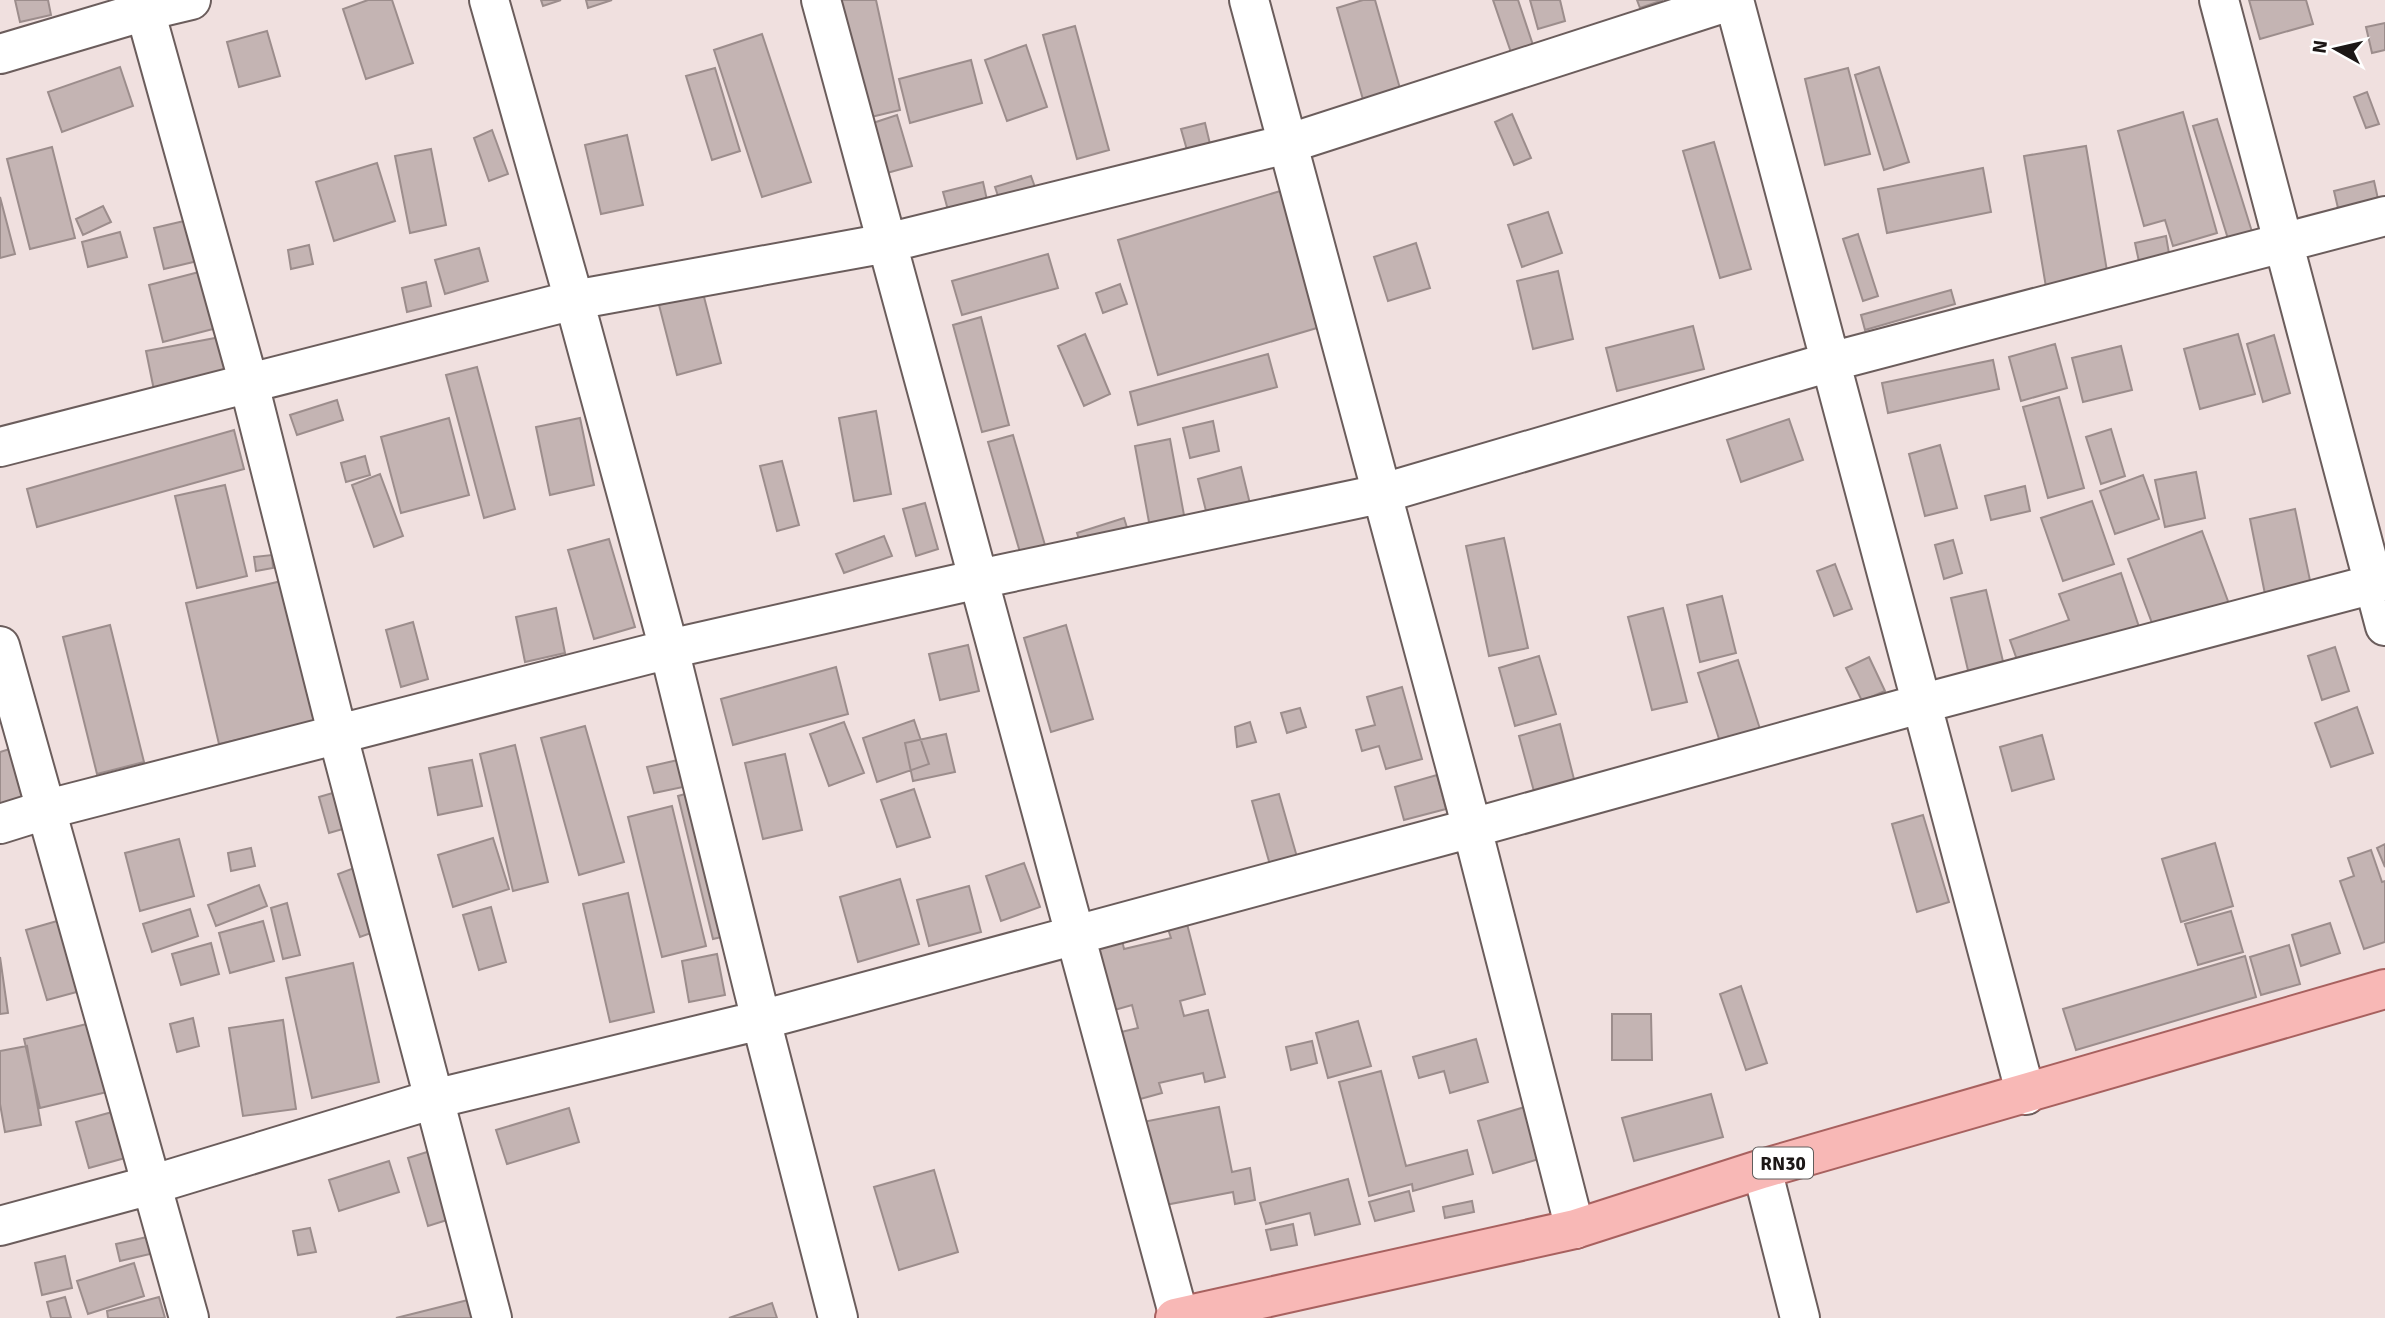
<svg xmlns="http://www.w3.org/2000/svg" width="2385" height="1318" font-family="Signika,sans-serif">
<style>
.building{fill:#c4b4b3;stroke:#9c8d8c;stroke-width:2}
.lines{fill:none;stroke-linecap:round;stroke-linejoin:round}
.street-casing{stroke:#6b5d5c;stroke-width:42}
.primary-casing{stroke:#a8615f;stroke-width:42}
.street{stroke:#fff;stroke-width:38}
.primary{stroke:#f8b8b6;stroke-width:38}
.labels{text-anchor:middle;stroke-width:5;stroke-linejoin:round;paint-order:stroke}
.shield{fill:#fff;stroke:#605d5c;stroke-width:2}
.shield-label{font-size:19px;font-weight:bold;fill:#1c1716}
</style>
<rect width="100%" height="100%" fill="#f0e0df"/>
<path class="building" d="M15,0H48L51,15L20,22Z
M368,0H392L413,63L366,79L343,9Z
M541,0H561L543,6Z
M586,0H612L588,8Z
M841,0H876L900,110L867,118Z
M1363,0H1375L1401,92L1364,103L1337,8Z
M1493,0H1518L1536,54L1514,61Z
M1530,0H1560L1565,21L1538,29Z
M1637,0H1663L1640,8Z
M2249,0H2306L2313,24L2260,39Z
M2385,23V50L2372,53L2366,27Z
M1075,26L1109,150L1077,159L1043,35Z
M267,31L280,76L239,87L227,42Z
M762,34L811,182L762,197L714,50Z
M1026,45L1047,107L1007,121L985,60Z
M971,60L982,103L910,123L899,79Z
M120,67L133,106L62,132L48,92Z
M1879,67L1909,162L1884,170L1855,75Z
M715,68L740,151L712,160L686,76Z
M1848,68L1870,154L1825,165L1805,79Z
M2367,92L2379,124L2366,128L2354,97Z
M2183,112L2217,233L2173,246L2165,220L2144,226L2118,131Z
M1512,114L1531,158L1514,165L1495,122Z
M897,115L912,166L887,173L873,123Z
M2217,119L2253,235L2229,242L2193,126Z
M1205,123L1210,144L1187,150L1181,129Z
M492,130L508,174L489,181L474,138Z
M627,135L643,205L601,214L585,145Z
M1714,142L1751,269L1720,278L1683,151Z
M2086,146L2108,277L2046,287L2024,156Z
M52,147L75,238L30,249L7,159Z
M431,149L446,225L410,233L395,156Z
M377,163L395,221L334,241L316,182Z
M1983,168L1991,212L1887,233L1878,189Z
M1031,176L1036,190L1000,202L995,187Z
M2374,181L2378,199L2338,208L2334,191Z
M983,182L987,200L948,210L943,192Z
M1287,189L1327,325L1158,375L1118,240Z
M0,197L15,254L0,258Z
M103,206L111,222L83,235L76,219Z
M1548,212L1562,253L1522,267L1508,225Z
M197,218L206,259L164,269L154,228Z
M120,232L127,257L88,267L82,242Z
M1858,234L1878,296L1863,301L1843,239Z
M2166,236L2171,265L2141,271L2135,243Z
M1416,243L1430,288L1388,301L1374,257Z
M309,245L313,264L291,269L288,250Z
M479,248L488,281L445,294L435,260Z
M1048,254L1058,288L962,315L952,281Z
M1558,271L1573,339L1533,349L1517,281Z
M199,272L213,329L163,342L149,285Z
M426,282L431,306L407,312L402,288Z
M1120,284L1127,304L1103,313L1096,293Z
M1951,290L1955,304L1865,330L1861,315Z
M703,293L721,363L677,375L659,305Z
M981,317L1009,425L982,432L953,325Z
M1693,326L1704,369L1617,391L1606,348Z
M1085,334L1110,394L1084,406L1058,346Z
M2238,334L2255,394L2200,409L2184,349Z
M231,335L240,378L155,395L146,351Z
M2274,335L2290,393L2263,402L2247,344Z
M2055,344L2067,388L2021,401L2009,357Z
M2121,346L2132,390L2083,402L2072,358Z
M1268,354L1277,387L1138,425L1130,392Z
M1993,360L1999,389L1888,413L1882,383Z
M477,367L515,509L484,518L446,375Z
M2059,397L2084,488L2048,498L2023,407Z
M337,400L343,420L297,435L290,415Z
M876,411L891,494L854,501L839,418Z
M449,418L469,495L401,513L381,437Z
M580,418L594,485L550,495L536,427Z
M1789,419L1803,460L1741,482L1727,440Z
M1213,421L1219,451L1190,458L1183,428Z
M2111,429L2125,476L2101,484L2086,437Z
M234,430L244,469L37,527L27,489Z
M1013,435L1049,559L1024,566L988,442Z
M1170,439L1186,526L1151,533L1135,446Z
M1940,445L1957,508L1925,516L1909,454Z
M365,456L370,475L346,482L341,463Z
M782,461L799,525L777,531L760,466Z
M1241,467L1251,508L1208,519L1198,479Z
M2196,472L2205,518L2165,527L2155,480Z
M380,474L403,536L374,547L352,485Z
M2143,475L2159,519L2115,534L2100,491Z
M225,485L247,576L197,588L175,496Z
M2025,486L2030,511L1991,520L1985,496Z
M2092,501L2114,564L2063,581L2041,518Z
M925,503L938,549L916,556L903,509Z
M2295,509L2312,590L2266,599L2250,519Z
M1124,518L1131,540L1084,555L1077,533Z
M2202,531L2229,604L2155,631L2128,559Z
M884,536L892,556L844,573L836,554Z
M1504,538L1528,648L1489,656L1466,546Z
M609,539L635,627L594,639L568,550Z
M1953,540L1962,573L1944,579L1935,545Z
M272,555L273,568L256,571L254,557Z
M1835,564L1852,609L1834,616L1817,571Z
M2121,573L2140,630L2021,671L2010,640L2069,620L2059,594Z
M286,580L318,721L219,744L186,603Z
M1986,590L2006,674L1971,683L1951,598Z
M1722,596L1736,653L1700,662L1687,605Z
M556,608L565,653L525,662L516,617Z
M1663,608L1687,702L1652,710L1628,617Z
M413,622L428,679L401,687L386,630Z
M110,625L144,762L97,774L63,637Z
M1066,625L1093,719L1051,732L1024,638Z
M968,645L979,691L940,700L929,654Z
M2335,647L2349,691L2322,700L2308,656Z
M1539,656L1556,714L1515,726L1499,668Z
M1869,657L1885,691L1862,701L1846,668Z
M1738,660L1760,729L1720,742L1698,673Z
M836,667L848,714L733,745L721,699Z
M1402,687L1422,759L1386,769L1379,746L1362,751L1356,730L1375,725L1367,697Z
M2357,707L2373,753L2331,767L2315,723Z
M1300,708L1306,727L1287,733L1281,713Z
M914,720L929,764L877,782L863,738Z
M844,722L864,773L829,786L810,734Z
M1250,722L1256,742L1237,747L1235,727Z
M1560,724L1579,799L1539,810L1519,736Z
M585,726L624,862L579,875L541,738Z
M946,734L955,772L913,781L905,743Z
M2042,735L2054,779L2012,791L2000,747Z
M515,745L548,882L513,891L480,754Z
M19,746L34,798L0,808V752Z
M785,754L802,830L763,839L745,763Z
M472,760L482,806L438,815L429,768Z
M678,760L683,787L654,793L647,767Z
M1437,775L1446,809L1404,820L1395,787Z
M914,789L930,837L897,847L881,800Z
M343,790L353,826L329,833L319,797Z
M699,790L734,934L713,939L678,796Z
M1279,794L1299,864L1272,872L1252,801Z
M672,806L706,946L662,957L628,817Z
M1923,815L1949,902L1917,912L1892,824Z
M493,838L509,889L453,907L438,855Z
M179,839L194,896L140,911L125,853Z
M2215,843L2233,906L2181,922L2162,859Z
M2385,844V867L2377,848Z
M251,848L255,866L231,871L228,853Z
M2371,850L2382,882L2385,881V942L2364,949L2340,881L2354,876L2348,858Z
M1024,863L1040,907L1001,921L986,876Z
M362,865L385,928L360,937L338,874Z
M900,879L919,944L858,962L840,897Z
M259,885L267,906L216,926L208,905Z
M969,886L981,932L929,946L917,900Z
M628,893L654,1012L610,1022L583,904Z
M287,903L300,955L283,959L271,908Z
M491,907L506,962L479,970L463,915Z
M190,909L198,936L152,952L143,924Z
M2231,911L2243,952L2198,965L2185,924Z
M64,919L84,990L47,1000L26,930Z
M263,921L274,961L230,973L219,933Z
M2330,923L2340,953L2301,966L2292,935Z
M1187,924L1205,994L1180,1001L1184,1016L1208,1010L1225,1077L1205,1082L1203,1073L1159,1083L1162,1093L1133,1101L1117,1033L1138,1028L1132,1005L1111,1011L1095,947L1122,940L1124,949L1171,938L1168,929Z
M211,943L219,974L181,985L172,954Z
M2289,945L2300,984L2261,995L2250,957Z
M717,954L725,995L689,1002L682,961Z
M2245,956L2256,997L2076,1050L2063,1009Z
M0,957L8,1013L0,1014Z
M353,963L379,1082L312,1098L286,978Z
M1741,986L1767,1063L1746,1070L1720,994Z
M1612,1014H1651L1652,1060H1612Z
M193,1018L199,1046L177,1052L170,1024Z
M283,1020L296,1109L243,1116L229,1028Z
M1358,1021L1371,1066L1328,1078L1316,1033Z
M91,1023L107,1092L40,1108L24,1039Z
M1476,1039L1488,1082L1450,1093L1444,1071L1419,1078L1413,1057Z
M1312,1041L1317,1063L1291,1070L1286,1047Z
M27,1046L41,1125L5,1132L0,1104V1051Z
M1381,1071L1406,1166L1467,1150L1473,1174L1413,1191L1412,1184L1369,1196L1339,1082Z
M1711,1094L1723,1137L1634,1161L1622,1118Z
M1528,1106L1542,1158L1493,1173L1478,1121Z
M1219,1107L1232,1172L1250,1168L1255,1200L1235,1204L1233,1192L1160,1206L1143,1122Z
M569,1108L579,1142L507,1164L496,1130Z
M112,1112L125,1158L89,1168L76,1122Z
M443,1147L463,1215L428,1226L408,1158Z
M389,1161L399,1192L339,1211L329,1180Z
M934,1170L958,1252L899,1270L874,1187Z
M1348,1179L1360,1224L1315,1235L1310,1213L1266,1224L1260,1203Z
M1409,1191L1414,1211L1375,1221L1369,1202Z
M1472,1201L1474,1212L1445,1218L1443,1207Z
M1293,1224L1297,1245L1271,1250L1266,1230Z
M310,1228L316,1252L298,1255L293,1231Z
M147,1237L150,1254L120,1261L116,1244Z
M65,1256L72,1288L42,1295L35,1263Z
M134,1263L144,1296L88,1314L77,1281Z
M65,1297L71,1318H51L47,1302Z
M159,1297L165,1318H108L107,1311Z
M468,1300L473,1318H396Z
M772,1303L777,1318H729Z"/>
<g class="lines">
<g class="street-casing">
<path id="street" d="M142,0L249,384L338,736L492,1318
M489,0L574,300L669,649L761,1020L838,1318
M821,0L1179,1317
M1249,0L1472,828L1575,1229
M1734,0L2026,1095
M2219,0L2385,626
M0,54L145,11L191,0
M0,447L574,300L887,243L1287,144L1733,0
M0,646L189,1318
M0,824L48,809L669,649L979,579L1380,494L1830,362L2385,216
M1762,1169L1800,1318
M0,1226L151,1185L434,1099L761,1020L1472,828L1920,704L2385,581"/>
</g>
<g class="primary-casing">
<path id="primary" d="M1175,1318L1575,1229L1762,1169L2385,989"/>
</g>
<use href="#street" class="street"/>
<use href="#primary" class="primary"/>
</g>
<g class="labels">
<rect class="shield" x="1753" y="1147.5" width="60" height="31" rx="5"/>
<g class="shield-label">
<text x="1783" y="1170">RN30</text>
</g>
</g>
<g transform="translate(2336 49) rotate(278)" stroke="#ffffff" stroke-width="5" paint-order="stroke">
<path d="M0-5L12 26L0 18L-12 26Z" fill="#1c1716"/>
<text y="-10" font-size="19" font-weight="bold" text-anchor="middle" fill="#1c1716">N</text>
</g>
</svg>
